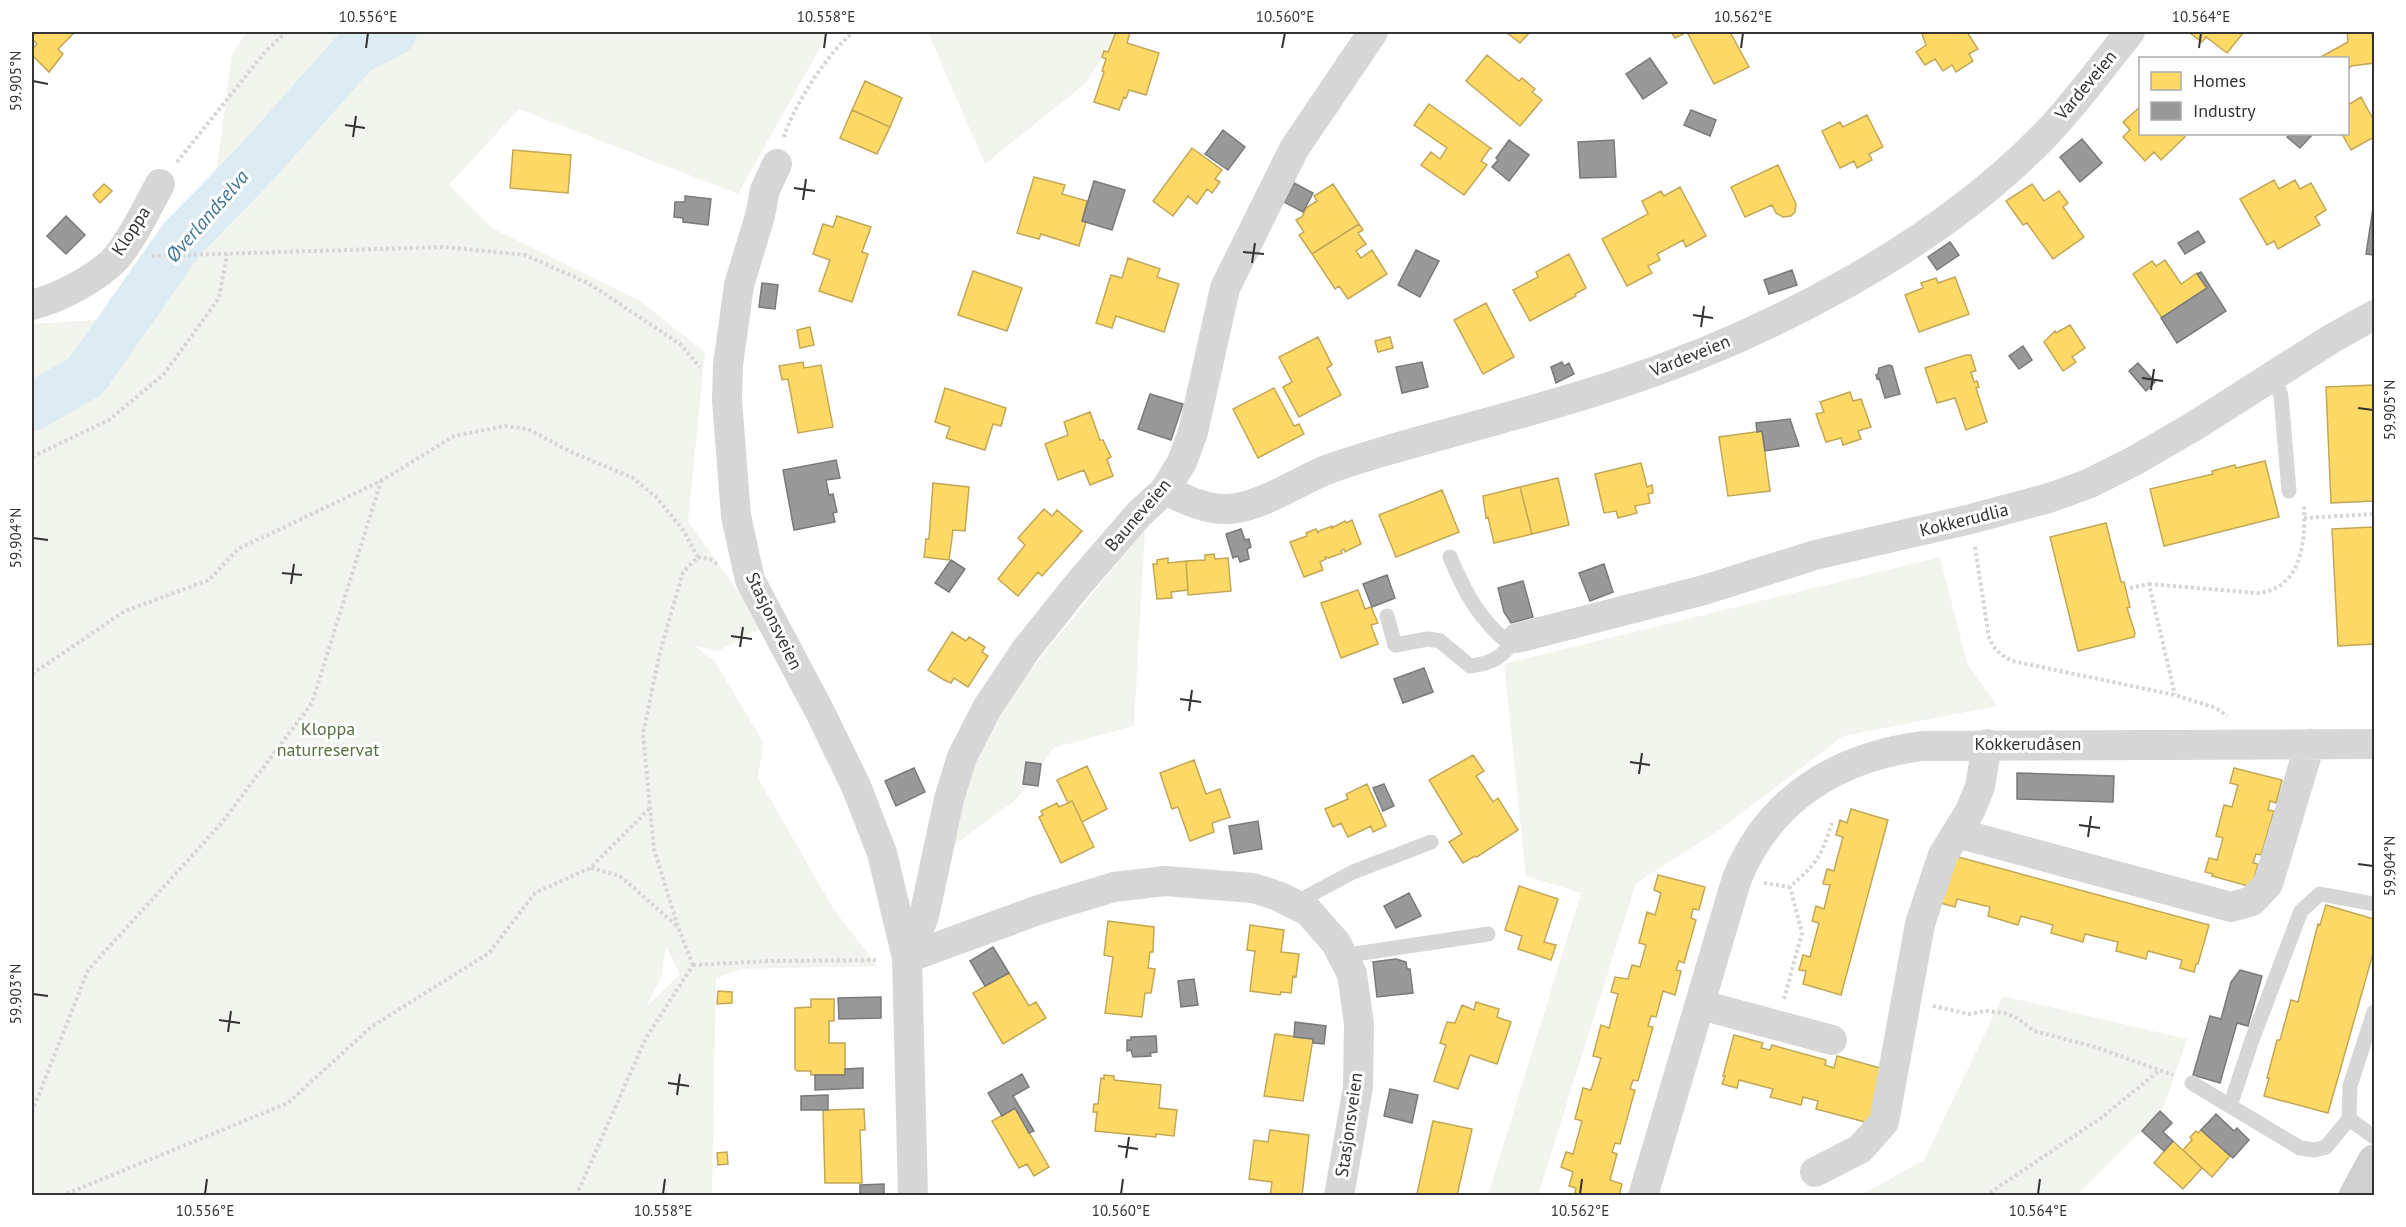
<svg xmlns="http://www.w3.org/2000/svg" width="2406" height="1227" font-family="'PT Sans',sans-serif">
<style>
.green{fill:#f1f5ed;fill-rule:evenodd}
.homes{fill:#ffd966;stroke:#c2a757;stroke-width:1.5}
.industry{fill:#999;stroke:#7a7a7a;stroke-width:1.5}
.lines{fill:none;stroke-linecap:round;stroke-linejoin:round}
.river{stroke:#ddebf3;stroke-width:48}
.path{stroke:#d6d6d6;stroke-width:4;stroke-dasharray:3 3;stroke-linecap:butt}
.service{stroke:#d7d7d7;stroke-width:15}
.minor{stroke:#d7d7d7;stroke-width:30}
.secondary{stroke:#d0d0d0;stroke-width:33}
.ticks{fill:none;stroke:#333;stroke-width:2}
.labels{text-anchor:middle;stroke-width:6;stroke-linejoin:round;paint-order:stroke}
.street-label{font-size:18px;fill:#333;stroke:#fff}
.park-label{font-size:18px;fill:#56703f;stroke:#fff}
.water-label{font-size:20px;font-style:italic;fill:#3f7597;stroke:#fff}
.neatline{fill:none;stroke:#333;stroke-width:2}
.ticks-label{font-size:15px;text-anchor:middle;fill:#333}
</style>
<rect width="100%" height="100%" fill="#fff"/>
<path class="green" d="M247,32H829L738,194L519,109L449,185L492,228L640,301L705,352L688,521L763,627L718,651L694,646L714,660L763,742L758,778L833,908L877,966L741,969L716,978L712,1195L32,1196V324L97,320L211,209L232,54ZM666,946L680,974L647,1006L662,974Z
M928,32H1118L1086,83L985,164Z
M1145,529L1134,726L1053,748L1016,800L950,848L972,767L999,709Z
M1940,557L1967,663L1997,706L1843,736L1721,829L1636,883L1538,1195H1488L1581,893L1526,876L1504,664Z
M2003,996L2187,1039L2163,1109L2077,1195L1860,1196L1924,1160Z"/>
<path class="homes" d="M35,32H75L58,49L63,54L49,72L32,55V49L37,44L32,39Z
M1116,32L1130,33L1127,43L1159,53L1146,95L1129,90L1126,98L1124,97L1119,110L1094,102L1104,72L1102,71L1106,59L1102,57L1104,51L1108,52Z
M1506,32H1530L1520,43Z
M1671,32H1730L1749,67L1714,84L1687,32L1675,38Z
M1925,32H1967L1978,49L1969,54L1973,61L1956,72L1952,65L1943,71L1935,59L1925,65L1916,52L1926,45L1922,34Z
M2193,32H2244L2227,53L2206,37L2202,42L2191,34Z
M2347,32H2372L2374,63L2351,66L2348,70V58H2319L2348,42Z
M1487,55L1519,81L1522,78L1535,89L1532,92L1542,100L1520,126L1466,81Z
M865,81L902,98L890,127L852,110Z
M2361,97L2372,117L2374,116V137L2351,150L2342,134H2348V100L2350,104Z
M1429,104L1492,149L1490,148L1481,161L1487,165L1464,195L1421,165L1431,152L1440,159L1447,148L1414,125Z
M2140,107V134H2182L2185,137L2161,160L2154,152L2145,161L2123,137L2130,130L2123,122Z
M852,110L890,127L877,154L840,138Z
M1867,115L1883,147L1869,154L1872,160L1857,168L1854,161L1840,168L1822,131L1840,122L1843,127Z
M1192,148L1222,170L1215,179L1220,182L1212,193L1207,189L1197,204L1188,196L1173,216L1153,201Z
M513,150L571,155L568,193L510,188Z
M1778,165L1796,204L1795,212L1791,216L1783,217L1776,213L1772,205L1745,217L1731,187Z
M1034,177L1065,185L1062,194L1087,201L1082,221L1086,222L1079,246L1041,234L1039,239L1017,233Z
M2274,180L2279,189L2295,180L2300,189L2311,183L2326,210L2315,217L2320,225L2278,249L2274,241L2267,245L2240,199Z
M104,184L112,191L100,203L93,195Z
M1333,184L1359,224L1312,254L1299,235L1304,232L1296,220L1302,217L1306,208L1317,201L1314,196Z
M2032,184L2044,201L2059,191L2068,203L2063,207L2084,237L2053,259L2027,223L2023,225L2006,201Z
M1680,187L1706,236L1686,247L1683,240L1657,254L1660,260L1648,266L1652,273L1627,286L1602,239L1648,214L1642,201L1661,191L1664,196Z
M837,216L871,227L862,252L868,254L852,302L819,291L830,260L813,254L823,224L833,227Z
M1359,224L1363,230L1358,233L1366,244L1356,251L1361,258L1372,250L1387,274L1348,299L1339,286L1335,289L1312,254Z
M1569,254L1586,288L1575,294L1576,296L1530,321L1513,290L1538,277L1536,272Z
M1128,258L1160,269L1157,277L1179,284L1164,332L1116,316L1112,328L1096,323L1111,275L1122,278Z
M2165,260L2181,284L2197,273L2207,288L2162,318L2133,274L2152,261L2156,266Z
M973,271L1022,288L1007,331L958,315Z
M1955,277L1969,314L1919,332L1905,295L1923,288L1921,283L1936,278L1938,283Z
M1486,303L1514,357L1483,374L1454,320Z
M2070,325L2085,348L2072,357L2076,362L2063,371L2044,342L2055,331L2056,333Z
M810,327L814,345L800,348L797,330Z
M1318,337L1332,365L1327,368L1341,395L1299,417L1283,387L1292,382L1279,357Z
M1390,337L1393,348L1378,352L1375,341Z
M1966,355H1971L1976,371L1971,372L1974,382L1977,381L1979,387L1976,388L1987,422L1966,430L1955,398L1937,403L1925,368Z
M803,362L804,368L821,365L833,427L798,433L788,379L782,380L779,366Z
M2374,385V501L2331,503L2326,387Z
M945,388L1006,408L1001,426L993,424L985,450L946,438L950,427L935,422Z
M1274,388L1294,426L1299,424L1304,434L1258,458L1233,409Z
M1850,392L1853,401L1861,399L1871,427L1858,431L1861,439L1843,445L1841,438L1826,442L1816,414L1824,412L1820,402Z
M1090,412L1100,440H1103L1111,457L1107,459L1113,476L1090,485L1084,470L1058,480L1045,444L1068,435L1064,422Z
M1762,431L1770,491L1728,496L1719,437Z
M2265,461L2279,517L2164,546L2150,489L2213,474L2212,471L2235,465L2236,468Z
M1641,463L1647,487L1652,485L1653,493L1648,494L1650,503L1635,506L1637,513L1618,518L1616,511L1604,513L1595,474Z
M1558,478L1569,525L1532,534L1520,487Z
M933,483L969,487L965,531L953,530L949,560L924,557L926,539H929Z
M1520,487L1532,534L1494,543L1488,517L1486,518L1483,496Z
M1442,490L1459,532L1396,557L1379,515Z
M1044,509L1052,516L1057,510L1082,531L1042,576L1038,572L1018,596L998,579L1025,545L1018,538Z
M1352,520L1361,544L1345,552L1344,549L1341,551L1342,553L1329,558L1325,557L1326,559L1320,562L1323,570L1304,577L1290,542L1307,536L1306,533L1316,529L1318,533L1319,531L1332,526V528L1345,521L1346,523Z
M2106,523L2121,582H2124L2130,607L2127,608L2135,633L2134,637L2078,651L2050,537Z
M2374,527V644L2338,646L2332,529Z
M1214,554L1215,559L1228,558L1231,591L1188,595L1186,561L1205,560V555Z
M1168,558V563L1186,561L1188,590L1171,592L1172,598L1157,599L1153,564H1157V560Z
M1358,590L1365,609L1371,607L1378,623L1371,625L1378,644L1341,658L1321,603Z
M952,632L966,641L969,637L985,647L982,652L988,656L968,687L954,678L951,683L944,680L928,670Z
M1473,755L1484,771L1476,776L1493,802L1498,798L1518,830L1477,857L1475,856L1463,863L1449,842L1462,834L1429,780Z
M1194,760L1206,794L1220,789L1230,817L1212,823L1214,832L1190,841L1178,807L1172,809L1160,773Z
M1087,766L1107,809L1082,822L1072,801L1068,803L1057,780Z
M2234,768L2282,780L2276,803L2270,801L2268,810L2274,811L2261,855L2256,854L2253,863L2258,864L2252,887L2212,876L2213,874L2205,872L2209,858L2217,860L2223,838L2216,836L2224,805L2232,807L2238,785L2230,783Z
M1367,784L1386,826L1373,832L1371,826L1348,837L1341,823L1333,827L1325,809L1348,799L1346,794Z
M1072,801L1094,847L1061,863L1039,817L1043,815L1041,811L1057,803L1059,807Z
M1851,809L1888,820L1841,995L1803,984L1806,971L1799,970L1803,955L1810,957L1819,923L1812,921L1816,906L1824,909L1830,885L1823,884L1827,869L1834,871L1837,859L1843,837L1836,835L1840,820L1847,823Z
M1951,855L2209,925L2198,964H2196L2194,972L2180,968L2182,960L2148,951L2146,959L2116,951L2118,942L2085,934L2083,942L2051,933L2053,925L2021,916L2018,925L1988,916L1990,907L1957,899L1955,907L1940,903Z
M1658,875L1705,887L1699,910L1693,909L1691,918L1696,920L1684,963L1679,961L1676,970L1681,971L1675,995L1663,991L1656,1017L1651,1016L1648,1026L1653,1027L1638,1081L1633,1080L1630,1089L1635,1090L1620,1144L1615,1143L1612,1152L1617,1154L1610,1180L1622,1184L1619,1196H1574L1576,1188L1569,1186L1573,1172L1561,1167L1566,1152L1573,1154L1582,1121L1575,1119L1583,1088L1591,1090L1601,1058L1593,1056L1601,1025L1609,1028L1618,994L1611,992L1615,977L1628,979L1632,965L1640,967L1646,945L1639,943L1647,912L1655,915L1661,893L1654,890Z
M1519,886L1558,899L1544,942L1556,945L1551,960L1518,949L1522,936L1505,930Z
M2326,905L2374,919V950L2328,1113L2264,1096L2269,1078H2267L2277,1040H2280L2291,1000L2298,1002L2318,924L2320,925Z
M1108,921L1154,927L1153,952H1150L1148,968L1155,969L1151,993H1145L1142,1017L1105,1013L1113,957L1104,955Z
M1250,925L1284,930L1281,952L1299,954L1296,977L1293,976L1291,993L1281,992L1280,995L1250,991L1255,951L1247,950Z
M1009,973L1029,1006L1036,1002L1046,1018L1003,1044L973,993Z
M718,991L732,992V1003L717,1004Z
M811,999H834V1021H829V1043H845V1075H811V1071H797L795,1069V1008L811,1007Z
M1476,1002L1499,1009L1497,1017L1511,1022L1497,1064L1470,1055L1458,1089L1434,1081L1446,1045L1440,1043L1447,1022L1455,1023L1462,1005L1474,1010Z
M1275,1034L1313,1039L1303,1101L1264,1096Z
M1734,1035L1763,1043L1761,1048L1770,1050L1772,1045L1826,1060L1825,1065L1834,1068L1837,1056L1884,1069L1869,1123L1816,1109L1818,1101L1803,1097L1801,1105L1770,1097L1773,1089L1739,1080L1737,1088L1722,1084L1725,1076H1723Z
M1104,1075L1114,1076V1080L1161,1085L1159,1108L1177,1110L1174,1136L1156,1134V1137L1095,1131L1097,1112H1093L1094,1104H1098L1101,1078L1104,1079Z
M1015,1108L1049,1167L1034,1176L1027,1164L1019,1168L992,1121Z
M864,1109L865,1130H860L862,1183H825L823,1110Z
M1433,1121L1472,1129L1457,1196L1417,1194Z
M1270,1130L1309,1135L1302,1196H1270L1272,1182L1249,1179L1254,1140L1268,1142Z
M2201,1130L2230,1156L2212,1177L2183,1150L2192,1140L2190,1137L2196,1131L2198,1133Z
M2173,1141L2202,1168L2183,1189L2154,1163Z
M727,1152L728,1164L718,1165L717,1153Z"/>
<path class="industry" d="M1650,58L1667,83L1643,99L1626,74Z
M1691,110L1716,120L1710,136L1684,125Z
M1223,130L1245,147L1228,170L1205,154Z
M2291,134H2313L2300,148L2287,137Z
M2082,139L2102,163L2080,182L2060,157Z
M1509,140L1529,155L1509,181L1492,167L1498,160L1496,158Z
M1614,140L1616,177L1580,178L1578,142Z
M1094,181L1125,190L1112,230L1082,221Z
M1294,183L1313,193L1303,212L1284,202Z
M685,196L711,199L708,225L683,222V218L674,217L675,202H685Z
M2373,208H2374V255L2366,254Z
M66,216L85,235L66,254L47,236Z
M2198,231L2205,242L2185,254L2178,243Z
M1950,242L1959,255L1937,270L1928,257Z
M1416,250L1439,261L1420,297L1398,285Z
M1792,270L1797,285L1769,294L1764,280Z
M2201,272L2226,311L2177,343L2161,318L2207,288L2197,274Z
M762,283L778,285L775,309L759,307Z
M2023,346L2032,360L2019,369L2009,356Z
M1422,362L1428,387L1402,393L1396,367Z
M1562,362L1564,366L1569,363L1574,374L1556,383L1551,367Z
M2138,363L2155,382L2146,391L2129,371Z
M1889,365L1892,366L1900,394L1885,398L1879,378L1877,379L1876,375L1878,374L1879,368Z
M1150,394L1183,404L1171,440L1138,429Z
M1790,419L1799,446L1765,451L1762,431L1757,432L1756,423Z
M836,460L840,478L826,480L829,495L833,494L837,512L833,513L835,522L794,530L783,470Z
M1241,529L1245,540L1249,539L1251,547L1247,549L1249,559L1240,562L1238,556L1233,558L1226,534Z
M951,560L965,569L949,592L935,583Z
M1604,564L1613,592L1590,601L1579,573Z
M1387,575L1395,598L1372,607L1363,584Z
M1523,581L1533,617L1511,623L1504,612L1498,588Z
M1424,668L1433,692L1403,703L1394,679Z
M1026,762L1041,764L1038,786L1023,784Z
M914,768L925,792L896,806L885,781Z
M2017,773L2114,776L2113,802L2017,799Z
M1384,784L1394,806L1383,811L1373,788Z
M1258,821L1262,849L1234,854L1229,826Z
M1409,893L1421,916L1396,928L1384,906Z
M993,947L1009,973L985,986L970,961Z
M1396,959L1406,962L1407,969H1410L1413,993L1377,997L1373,962Z
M2240,970L2262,976L2248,1026L2237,1023L2220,1083L2193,1075L2210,1016L2221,1019L2231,982Z
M1194,979L1198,1005L1181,1007L1178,981Z
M881,997V1018L839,1019L838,998Z
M1295,1022L1326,1026L1324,1044L1313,1043V1039L1294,1037Z
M1156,1036L1157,1052L1150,1053L1151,1056L1133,1057L1131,1050L1127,1051V1040H1131V1037Z
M863,1068V1088L815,1090V1075H845V1069Z
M1022,1074L1029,1087L1013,1096L1034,1131L1029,1133L1015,1108L1002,1116L988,1093Z
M1390,1089L1418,1095L1412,1123L1384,1116Z
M828,1095V1110H801V1096Z
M2160,1111L2172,1123L2163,1132L2173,1141L2164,1151L2142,1131Z
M2216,1114L2234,1131L2237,1128L2249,1140L2233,1158L2201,1130Z
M884,1184V1196H860V1185Z"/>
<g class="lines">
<path class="river" d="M32,407L86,376L182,239L257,162L356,51L393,32"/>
<path class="path" d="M784,137C792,108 830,49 854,32
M177,162L265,52L286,32
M152,256L444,247L525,255L588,283L680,344L700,367
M32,457L109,420L164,374L219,298L227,254
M2304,518L2374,514
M1975,547L1989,638C1994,650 2001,655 2012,661L2175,695L2216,708L2227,716
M2149,584L2258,593C2301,589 2306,542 2304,506
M2130,588L2149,584L2175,695
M32,674L125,611L209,580L238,549L381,481L454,436L505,426L528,429L569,451L633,478L656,497L683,530L698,557
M591,868L620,876L677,926
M1764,883L1790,887C1817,863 1821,857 1832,823
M693,965L678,927L654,849L643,734L659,656L683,572L698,557L710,559L717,564
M693,965L770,961L879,960
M1784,999L1802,933L1790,887
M1933,1006L1969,1014L1986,1011L2005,1013L2017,1018L2034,1031L2095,1047L2173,1075
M32,1112L88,970L220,825L312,703L381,481
M61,1196L288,1103L371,1027L489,953L535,893L590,868L650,808
M576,1196L646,1038L693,965
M1985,1196L2101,1118L2160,1070"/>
<path class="service" d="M2274,376L2281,396L2289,491
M1450,557C1465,593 1480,621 1511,645
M1387,616L1395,645L1428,639L1440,641L1470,666C1495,663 1501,657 1517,638
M1293,904L1353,872L1431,842
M1342,956L1488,934
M2192,1083L2300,1148L2315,1150L2326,1147L2349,1119L2350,1086L2374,1012
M2230,1106L2252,1040L2301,911L2320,894L2374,904
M2349,1119L2374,1137"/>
<path class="minor" d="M777,164L765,190L760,216L739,285L728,365L727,400L736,516L750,580L820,712L856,786L882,853L907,958
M32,305C59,298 98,278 117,257C134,236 147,208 160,184
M1165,490C1184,499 1206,510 1228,509C1259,508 1297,482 1326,470C1345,463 1365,457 1385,451C1461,429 1539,410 1615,385C1763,337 1936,248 2045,135C2076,103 2102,66 2130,32
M1517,638L1704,590L1815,555L1971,519L2049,498L2088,484L2134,461L2196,425L2331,339L2374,315
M1957,833L2231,907L2252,901L2268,884L2310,744
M907,958L924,916L949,799L962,757L987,708L1025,651L1076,587L1139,514L1165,490L1182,462L1193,432L1225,288L1294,149L1373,32
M1701,1005L1832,1040
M1815,1172L1860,1149L1884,1122L1920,924L1943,855L1970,811L1980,787L1987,744
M913,1196L907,958L1041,909L1114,887L1165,881L1253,888L1278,896L1308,911L1336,943L1352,974L1359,1024L1358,1087L1339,1196
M1643,1196L1737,878C1770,798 1838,757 1922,746L2374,744"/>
<path class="secondary" d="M2355,1196L2374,1161"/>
</g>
<path class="ticks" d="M366,48L368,33M824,48L826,33M1282,48L1285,33M1741,48L1743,33M2199,48L2201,33M33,81L48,84M345,125L365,128M353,137L356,116M794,188L815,191M803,200L806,179M1243,252L1264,254M1252,263L1255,243M1693,315L1713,318M1701,327L1704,306M2142,378L2163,381M2151,390L2154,369M2358,408L2373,410M33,538L48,540M282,573L302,575M291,584L294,564M731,636L752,639M740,647L743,627M1180,699L1201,702M1189,711L1192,690M1630,762L1650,765M1639,774L1642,753M2079,825L2100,828M2088,837L2091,816M2358,864L2373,866M33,994L48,996M219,1020L240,1023M228,1032L231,1011M668,1083L689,1086M677,1095L680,1074M1118,1146L1138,1149M1126,1158L1129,1137M205,1194L207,1179M663,1194L665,1179M1121,1194L1123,1179M1580,1194L1582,1179M2038,1194L2040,1179"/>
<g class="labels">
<g class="street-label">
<text transform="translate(2086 85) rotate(-50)" y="6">Vardeveien</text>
<text transform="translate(131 231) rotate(-57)" y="6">Kloppa</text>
<text transform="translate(1690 356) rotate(-22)" y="6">Vardeveien</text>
<text transform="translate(1138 515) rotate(-49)" y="6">Bauneveien</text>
<text transform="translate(1964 520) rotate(-14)" y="6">Kokkerudlia</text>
<text transform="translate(774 621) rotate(64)" y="6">Stasjonsveien</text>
<text x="2028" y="750">Kokkerudåsen</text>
<text transform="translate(1349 1125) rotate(-82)" y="6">Stasjonsveien</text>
</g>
<g class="park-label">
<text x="328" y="735">Kloppa<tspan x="328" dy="21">naturreservat</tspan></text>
</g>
<g class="water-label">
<text transform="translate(207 216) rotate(-49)" y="7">Øverlandselva</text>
</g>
</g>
<rect width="2406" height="1227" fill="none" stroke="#ffffff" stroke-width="66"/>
<rect x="2139" y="57" width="210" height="78" fill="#ffffff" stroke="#adadad" stroke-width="1.5"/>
<rect x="2151" y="72" width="30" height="18" fill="#ffd966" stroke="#adadad" stroke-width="1.5"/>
<text x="2193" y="87" font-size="18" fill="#333333">Homes</text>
<rect x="2151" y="102" width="30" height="18" fill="#999999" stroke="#adadad" stroke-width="1.5"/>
<text x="2193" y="117" font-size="18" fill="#333333">Industry</text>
<rect x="33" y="33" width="2340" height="1161" class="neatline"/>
<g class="ticks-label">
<text x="368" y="22">10.556°E</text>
<text x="826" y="22">10.558°E</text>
<text x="1285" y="22">10.560°E</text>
<text x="1743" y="22">10.562°E</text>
<text x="2201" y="22">10.564°E</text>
<text transform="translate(16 81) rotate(-90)" y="5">59.905°N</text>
<text transform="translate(2390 410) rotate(-90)" y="5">59.905°N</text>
<text transform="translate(16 538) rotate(-90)" y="5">59.904°N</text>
<text transform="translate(2390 866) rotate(-90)" y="5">59.904°N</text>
<text transform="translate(16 994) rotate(-90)" y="5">59.903°N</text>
<text x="205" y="1216">10.556°E</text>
<text x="663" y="1216">10.558°E</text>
<text x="1121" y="1216">10.560°E</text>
<text x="1580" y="1216">10.562°E</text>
<text x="2038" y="1216">10.564°E</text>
</g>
</svg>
